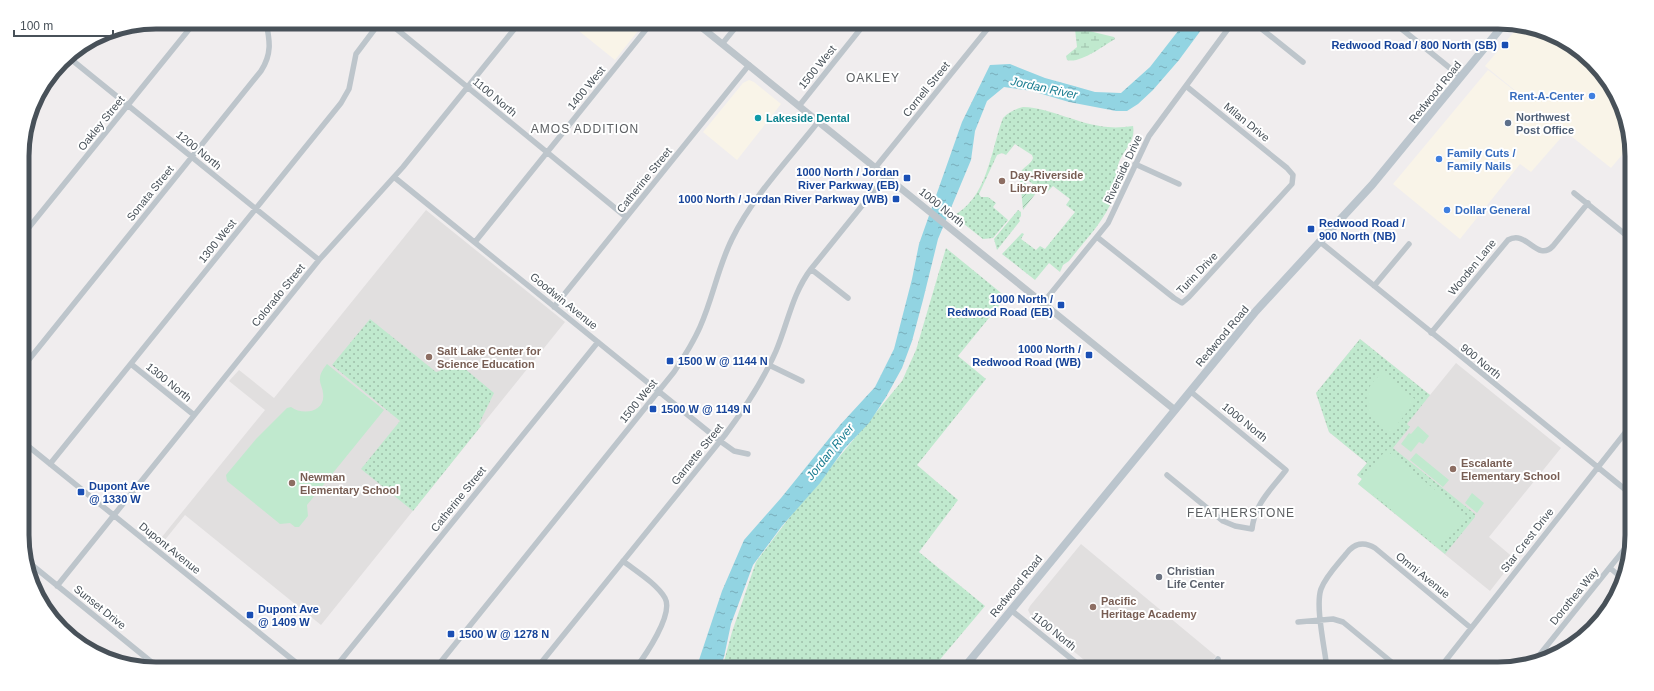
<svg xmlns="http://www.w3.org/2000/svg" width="1654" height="691" font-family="Arial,sans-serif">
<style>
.commercial{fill:#f9f4e8}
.education{fill:#e1dfdf}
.grass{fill:url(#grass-dots)}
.wetland{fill:url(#wetland-marsh)}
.park{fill:#c0e9ce}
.garden{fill:url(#garden-furrows)}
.water{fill:url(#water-ripples)}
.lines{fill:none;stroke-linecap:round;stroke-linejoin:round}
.minor{stroke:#bdc5cb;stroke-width:5.5}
.tertiary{stroke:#bdc5cb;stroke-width:7}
.secondary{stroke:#bbc5cd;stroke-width:8}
.transit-dot{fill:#1a4fb4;stroke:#fff;stroke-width:1.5}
.shop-dot{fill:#3f7fe0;stroke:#fff;stroke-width:1.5}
.culture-dot{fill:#0f9aa8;stroke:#fff;stroke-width:1.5}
.service-dot{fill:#5c6f8a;stroke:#fff;stroke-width:1.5}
.education-dot{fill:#8d6e63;stroke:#fff;stroke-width:1.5}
.worship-dot{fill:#6b7280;stroke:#fff;stroke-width:1.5}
.labels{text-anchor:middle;stroke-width:4;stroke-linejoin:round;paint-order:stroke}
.transit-label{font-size:11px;font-weight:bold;fill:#164399;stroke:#fff;text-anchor:start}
.street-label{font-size:11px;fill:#485159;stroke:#fff}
.shop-label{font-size:11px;font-weight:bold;fill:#366cbe;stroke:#fff;text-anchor:start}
.service-label{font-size:11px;font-weight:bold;fill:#4e5e75;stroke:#fff;text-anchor:start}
.culture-label{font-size:11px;font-weight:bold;fill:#0d838f;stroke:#fff;text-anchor:start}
.education-label{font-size:11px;font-weight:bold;fill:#785e54;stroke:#fff;text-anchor:start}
.worship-label{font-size:11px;font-weight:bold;fill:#5b616d;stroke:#fff;text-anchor:start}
.neighbourhood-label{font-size:12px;letter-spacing:1px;fill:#5b5e61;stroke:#fff}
.water-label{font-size:12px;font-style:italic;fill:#1a7d91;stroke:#fff}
.rim{fill:none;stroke:#485159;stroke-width:5}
</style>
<defs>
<pattern id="grass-dots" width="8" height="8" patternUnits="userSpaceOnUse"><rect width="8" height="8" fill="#c0e9ce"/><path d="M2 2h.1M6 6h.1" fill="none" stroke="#9ebfaa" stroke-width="1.8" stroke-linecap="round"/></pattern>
<pattern id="wetland-marsh" width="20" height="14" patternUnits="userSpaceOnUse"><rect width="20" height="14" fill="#c0e9ce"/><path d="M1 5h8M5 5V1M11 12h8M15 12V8" fill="none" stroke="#9ebfaa"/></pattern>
<pattern id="garden-furrows" width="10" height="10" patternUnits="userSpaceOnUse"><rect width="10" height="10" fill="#c0e9ce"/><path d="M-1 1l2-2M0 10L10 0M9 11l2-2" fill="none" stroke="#9ebfaa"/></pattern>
<pattern id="water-ripples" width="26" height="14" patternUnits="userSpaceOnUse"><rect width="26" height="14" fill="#92d4e2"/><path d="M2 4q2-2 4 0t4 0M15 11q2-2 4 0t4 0" fill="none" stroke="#79aeba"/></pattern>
</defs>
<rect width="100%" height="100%" fill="#f0edee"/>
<path class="commercial" d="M586,22H645L615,60L579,31Z
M1519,26L1549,32L1604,74L1631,138V144L1611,168L1566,132L1531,172L1520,164L1460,239L1393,184L1488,70L1538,109L1485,66Z
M749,80L754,82L781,104L737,160L703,132L743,83Z"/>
<path class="education" d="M426,210L565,322L321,625L185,515L160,546L157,543L265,410L229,381L239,370L274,398Z
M1360,339L1430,395L1456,363L1561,448L1489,537L1515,559L1490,591L1358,484L1362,479L1357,475L1367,463L1329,432L1316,393Z
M1081,544L1216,656L1206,669H1095L1031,616L1028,610L1030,606Z"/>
<path class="grass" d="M1023,107C1052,108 1079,125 1108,127C1116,128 1125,127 1133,126C1136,141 1124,149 1119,162C1115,173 1118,184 1114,195C1106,220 1085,240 1069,261L1063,265L1060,272L1049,263L1035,280L1002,254L1022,233L1024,234L1021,239L1036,250L1040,246L1045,249L1075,212L1066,205L1070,199L1053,186L1047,192L1039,189L1035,184L1034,185L1020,174C1022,167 1031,165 1033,158L1032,155L1015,144L1006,155L1002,153L997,155L979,194L981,197H988L996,203L993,207L1008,220L993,238L983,239L964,224L951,217C988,199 990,152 1003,118C1009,112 1015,109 1023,107Z
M1018,210L1021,212V216L1019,219L1020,221L997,250L994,239Z
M946,248L1006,297L958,356L986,379L917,465L958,500L919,552L985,606L932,669H722L732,632L756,562L792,514L902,381L916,350Z
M370,319L436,372L440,371L452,358L494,393L479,424L481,426L413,511L361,469L400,421L332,365Z
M1360,339L1430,395L1407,424L1410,427L1393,448L1475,514V517L1445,554L1358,484L1362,479L1357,475L1367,463L1329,432L1316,393Z"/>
<path class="wetland" d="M1079,26H1080L1081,29L1114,37L1115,39C1103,46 1080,64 1067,60L1066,56L1077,47L1075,29Z"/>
<path class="park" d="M327,364L384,410L307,505L308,516L299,527H295L290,523L280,524L227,481L226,475L256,439L287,408L291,407C303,416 326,412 323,393C323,388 319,383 320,378C320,373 324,368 327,364Z
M1382,372L1416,400L1390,434C1374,422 1360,407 1370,386C1373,381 1379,376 1382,372Z
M1418,426L1429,436L1423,444L1419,442L1411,452L1401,444L1409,433L1411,434Z
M1386,450L1466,515L1439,548L1359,483Z
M1416,453L1449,480L1443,487L1410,460Z
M1472,493L1484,503L1477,513L1465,503Z"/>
<path class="garden" d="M1020,178L1036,193L1023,210Z"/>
<path class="water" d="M1185,22H1207L1179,60L1153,90L1138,104L1127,111H1116L1069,102L1032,91L1004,87L987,101L975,131L971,160L938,239L923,300L912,341L902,368L886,397L869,423L844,449L820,483L782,526L753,565L731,624L724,657L719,669H696L722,591L744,540L781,498L840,425L875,387L894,349L912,279L919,244L962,122L990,65L1010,64L1045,78L1074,86L1095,92L1121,93L1150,67Z"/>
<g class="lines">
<path class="minor" d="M388,22L626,217
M1253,22L1303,62
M1393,22L1461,77
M722,44L740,22
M67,56L319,260
M799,106L866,22
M1135,164L1179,184
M875,168L993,22
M394,177L720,441L734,451L748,454
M1574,193L1631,239
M22,236L195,22
M1097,237L1174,298L1182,303L1189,297L1292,184L1293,175L1287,168L1186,86
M1319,241L1632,495
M475,242L652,22
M811,269L848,298
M1374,286L1409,244
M1043,303L1108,223L1149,136L1233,22
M554,307L749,65
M1431,333L1508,240C1527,229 1537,263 1553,246L1588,203
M131,364L194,415
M769,365L802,381
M23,367L261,71C272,54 270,41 266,22
M23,442L304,669
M50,464L341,103L349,89L356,54L380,22
M1167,475L1223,521L1235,526L1252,529C1255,503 1271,490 1286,470L1190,391
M27,561L160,669
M623,561C636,571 657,584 665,598C674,614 645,656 635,669
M1610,568L1623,579
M57,586L319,260L403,167L520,22
M1011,610L1084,669
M1298,622L1333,619L1343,622L1400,669
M1533,663L1631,541
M334,669L598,342
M435,669L674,372C684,357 693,343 700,327C713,298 718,267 732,239C753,196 789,159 818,122
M536,669L725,435C745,408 763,381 776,351C788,323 792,294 811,269L886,176
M1210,669L1218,659
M1327,669C1325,649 1315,606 1321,589C1326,576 1338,564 1346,554C1354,543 1364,541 1375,548L1471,628
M1439,669L1632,424"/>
<path class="tertiary" d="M695,22L1175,410"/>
<path class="secondary" d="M963,669L1256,311L1372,185L1505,23"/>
</g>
<g class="transit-dot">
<rect x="1501" y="41" width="8" height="8" rx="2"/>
<rect x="903" y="174" width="8" height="8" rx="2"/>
<rect x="892" y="195" width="8" height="8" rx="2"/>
<rect x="1307" y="225" width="8" height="8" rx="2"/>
<rect x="1057" y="301" width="8" height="8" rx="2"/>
<rect x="1085" y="351" width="8" height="8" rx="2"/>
<rect x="666" y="357" width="8" height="8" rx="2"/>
<rect x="649" y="405" width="8" height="8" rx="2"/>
<rect x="77" y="488" width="8" height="8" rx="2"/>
<rect x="246" y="611" width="8" height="8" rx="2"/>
<rect x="447" y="630" width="8" height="8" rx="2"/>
</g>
<g class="shop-dot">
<circle cx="1592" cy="96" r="4"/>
<circle cx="1439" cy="159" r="4"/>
<circle cx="1447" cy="210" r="4"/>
</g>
<circle class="culture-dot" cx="758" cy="118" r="4"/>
<circle class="service-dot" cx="1508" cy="123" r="4"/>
<g class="education-dot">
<circle cx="1002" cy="181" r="4"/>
<circle cx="429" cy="357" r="4"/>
<circle cx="1453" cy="469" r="4"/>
<circle cx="292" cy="483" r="4"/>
<circle cx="1093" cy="607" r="4"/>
</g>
<circle class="worship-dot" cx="1159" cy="577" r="4"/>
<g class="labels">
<g class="transit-label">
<text x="1497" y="49" text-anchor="end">Redwood Road / 800 North (SB)</text>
<text x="899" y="176" text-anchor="end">1000 North / Jordan<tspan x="899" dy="13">River Parkway (EB)</tspan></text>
<text x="888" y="203" text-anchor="end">1000 North / Jordan River Parkway (WB)</text>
<text x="1319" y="227">Redwood Road /<tspan x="1319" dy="13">900 North (NB)</tspan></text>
<text x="1053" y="303" text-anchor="end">1000 North /<tspan x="1053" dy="13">Redwood Road (EB)</tspan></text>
<text x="1081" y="353" text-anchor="end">1000 North /<tspan x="1081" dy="13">Redwood Road (WB)</tspan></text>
<text x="678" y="365">1500 W @ 1144 N</text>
<text x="661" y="413">1500 W @ 1149 N</text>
<text x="89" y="490">Dupont Ave<tspan x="89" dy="13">@ 1330 W</tspan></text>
<text x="258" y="613">Dupont Ave<tspan x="258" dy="13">@ 1409 W</tspan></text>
<text x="459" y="638">1500 W @ 1278 N</text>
</g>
<g class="street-label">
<text transform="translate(817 67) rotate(-51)" y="4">1500 West</text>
<text transform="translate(586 88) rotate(-51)" y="4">1400 West</text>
<text transform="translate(926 89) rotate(-51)" y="4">Cornell Street</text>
<text transform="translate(1435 92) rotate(-51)" y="4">Redwood Road</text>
<text transform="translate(495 97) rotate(40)" y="4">1100 North</text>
<text transform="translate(1247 122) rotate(39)" y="4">Milan Drive</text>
<text transform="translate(101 123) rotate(-51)" y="4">Oakley Street</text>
<text transform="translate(199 150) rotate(39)" y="4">1200 North</text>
<text transform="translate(1123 169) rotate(-65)" y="4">Riverside Drive</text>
<text transform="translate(644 180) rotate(-51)" y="4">Catherine Street</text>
<text transform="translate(150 193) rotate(-51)" y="4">Sonata Street</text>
<text transform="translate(942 207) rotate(39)" y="4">1000 North</text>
<text transform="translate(217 241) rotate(-51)" y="4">1300 West</text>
<text transform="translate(1472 267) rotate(-51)" y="4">Wooden Lane</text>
<text transform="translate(1197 273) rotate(-46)" y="4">Turin Drive</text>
<text transform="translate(278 295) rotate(-51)" y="4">Colorado Street</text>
<text transform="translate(564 301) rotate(39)" y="4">Goodwin Avenue</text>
<text transform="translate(1222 336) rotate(-50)" y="4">Redwood Road</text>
<text transform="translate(1481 361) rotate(39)" y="4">900 North</text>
<text transform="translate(169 382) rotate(39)" y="4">1300 North</text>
<text transform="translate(638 401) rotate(-51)" y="4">1500 West</text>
<text transform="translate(1245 422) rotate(39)" y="4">1000 North</text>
<text transform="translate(697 454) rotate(-51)" y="4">Garnette Street</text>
<text transform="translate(458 499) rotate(-51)" y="4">Catherine Street</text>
<text transform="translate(1527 540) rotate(-52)" y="4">Star Crest Drive</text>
<text transform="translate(170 548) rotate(39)" y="4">Dupont Avenue</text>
<text transform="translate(1423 575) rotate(39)" y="4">Omni Avenue</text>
<text transform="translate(1016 586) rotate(-51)" y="4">Redwood Road</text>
<text transform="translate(1574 596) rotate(-51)" y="4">Dorothea Way</text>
<text transform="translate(100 607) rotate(39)" y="4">Sunset Drive</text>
<text transform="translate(1054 631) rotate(39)" y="4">1100 North</text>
</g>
<g class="shop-label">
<text x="1584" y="100" text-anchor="end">Rent-A-Center</text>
<text x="1447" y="157">Family Cuts /<tspan x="1447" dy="13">Family Nails</tspan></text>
<text x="1455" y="214">Dollar General</text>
</g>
<g class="service-label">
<text x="1516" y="121">Northwest<tspan x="1516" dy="13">Post Office</tspan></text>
</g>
<g class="culture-label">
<text x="766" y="122">Lakeside Dental</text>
</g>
<g class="education-label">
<text x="1010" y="179">Day-Riverside<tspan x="1010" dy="13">Library</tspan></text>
<text x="437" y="355">Salt Lake Center for<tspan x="437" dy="13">Science Education</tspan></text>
<text x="1461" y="467">Escalante<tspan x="1461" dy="13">Elementary School</tspan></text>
<text x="300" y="481">Newman<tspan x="300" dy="13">Elementary School</tspan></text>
<text x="1101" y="605">Pacific<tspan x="1101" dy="13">Heritage Academy</tspan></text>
</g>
<g class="worship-label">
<text x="1167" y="575">Christian<tspan x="1167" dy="13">Life Center</tspan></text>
</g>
<g class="neighbourhood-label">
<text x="873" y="82">OAKLEY</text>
<text x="585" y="133">AMOS ADDITION</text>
<text x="1241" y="517">FEATHERSTONE</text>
</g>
<g class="water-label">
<text transform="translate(1044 88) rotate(12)" y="4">Jordan River</text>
<text transform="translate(830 452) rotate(-51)" y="4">Jordan River</text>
</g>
</g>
<path d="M0 0H1654V691H0ZM156 29H1498A127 127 0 0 1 1625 156V535A127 127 0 0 1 1498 662H156A127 127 0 0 1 29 535V156A127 127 0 0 1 156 29Z" fill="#fff" fill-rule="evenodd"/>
<path class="rim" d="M156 29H1498A127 127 0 0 1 1625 156V535A127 127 0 0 1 1498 662H156A127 127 0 0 1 29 535V156A127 127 0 0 1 156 29Z"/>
<path d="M14 30v6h99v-6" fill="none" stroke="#485159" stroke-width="2"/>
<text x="20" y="30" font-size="12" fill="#485159" stroke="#ffffff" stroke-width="3" paint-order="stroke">100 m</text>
</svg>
